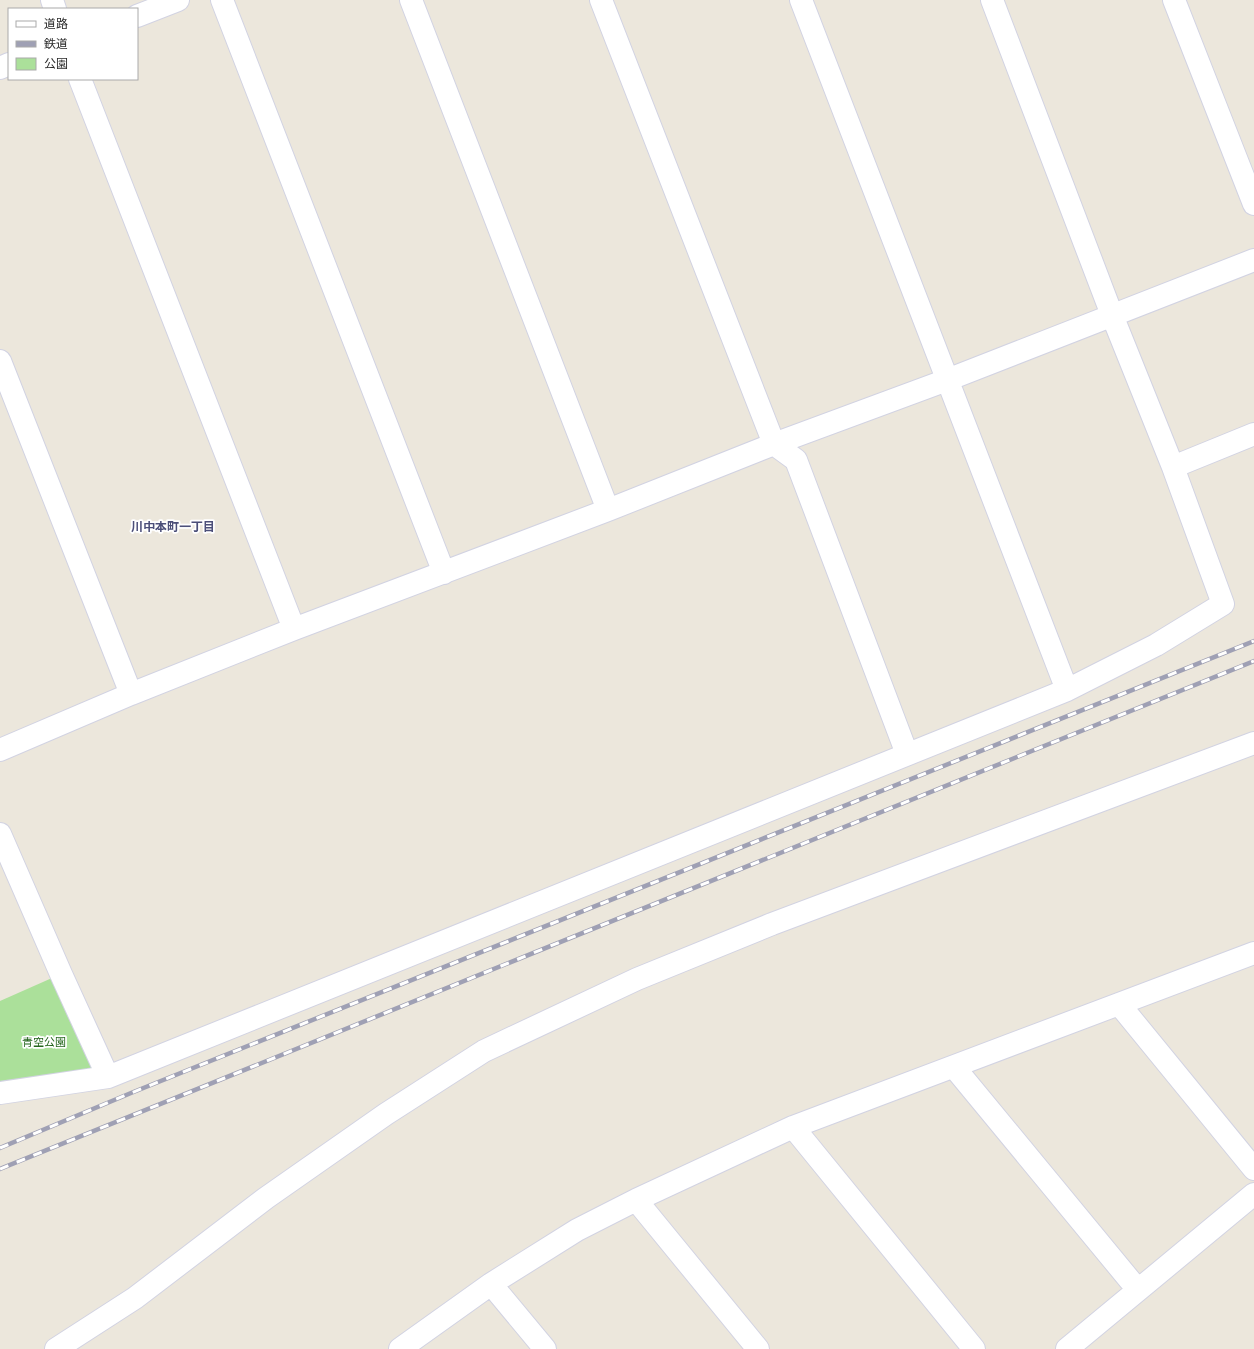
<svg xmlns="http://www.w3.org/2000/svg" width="1254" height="1349" font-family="Inter,'Noto Sans JP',sans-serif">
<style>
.green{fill:#abe09a}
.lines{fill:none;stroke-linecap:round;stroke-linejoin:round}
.minor-casing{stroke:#d2d3e2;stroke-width:24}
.tertiary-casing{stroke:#d2d3e2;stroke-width:24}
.minor{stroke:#fff;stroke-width:22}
.tertiary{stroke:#fff;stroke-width:22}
.rail-casing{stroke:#9fa0b4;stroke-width:4.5}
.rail{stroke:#fff;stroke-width:3;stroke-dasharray:9;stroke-linecap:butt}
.labels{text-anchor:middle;stroke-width:3.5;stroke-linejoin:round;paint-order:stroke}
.park-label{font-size:11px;fill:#24651c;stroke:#fff}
.neighbourhood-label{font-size:12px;font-weight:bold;fill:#4c4f79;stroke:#fff}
</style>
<rect width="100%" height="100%" fill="#ece7dc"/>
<path class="green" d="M61,974L108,1077L0,1093V1001Z"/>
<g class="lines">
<g class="minor-casing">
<path id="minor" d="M52,0L55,9
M222,0L444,573
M411,0L608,510
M601,0L774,444L796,460L907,754
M801,0L1067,690
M1174,0L1254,204
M137,16L178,0
M0,68L9,64
M80,79L294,629
M0,361L131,694
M1173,467L1254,434
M0,750L131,694L294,629L608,510L774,444L947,380L1254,260
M0,834L61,974L108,1077
M1119,1004L1254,1169
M954,1067L1138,1290
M0,1093L108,1077L1067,690L1156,645L1223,604L1173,467L1112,315L992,0
M793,1127L974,1349
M636,1200L758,1349
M491,1284L545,1349
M400,1349L491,1284L577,1230L636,1200L793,1127L1254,953
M1067,1349L1254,1194"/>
</g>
<g class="tertiary-casing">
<path id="tertiary" d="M56,1349L135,1298L266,1198L386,1114L484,1051L637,979L772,924L1254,743"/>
</g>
<use href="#minor" class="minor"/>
<use href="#tertiary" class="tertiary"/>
<g class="rail-casing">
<path id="rail" d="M0,1148L131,1093L1254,641
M0,1169L1254,661"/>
</g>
<use href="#rail" class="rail"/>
</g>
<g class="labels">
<g class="park-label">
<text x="44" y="1046">青空公園</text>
</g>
<g class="neighbourhood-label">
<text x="173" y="531">川中本町一丁目</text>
</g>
</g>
<rect x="8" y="8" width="130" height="72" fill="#ffffff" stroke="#aaaaaa"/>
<rect x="16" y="21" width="20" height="6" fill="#ffffff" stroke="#aaaaaa"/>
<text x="44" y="28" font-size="12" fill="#2a2a2a">道路</text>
<rect x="16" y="41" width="20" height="6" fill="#9fa0b4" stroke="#aaaaaa"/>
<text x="44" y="48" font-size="12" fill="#2a2a2a">鉄道</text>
<rect x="16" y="58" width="20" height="12" fill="#abe09a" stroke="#aaaaaa"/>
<text x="44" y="68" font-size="12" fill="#2a2a2a">公園</text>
</svg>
